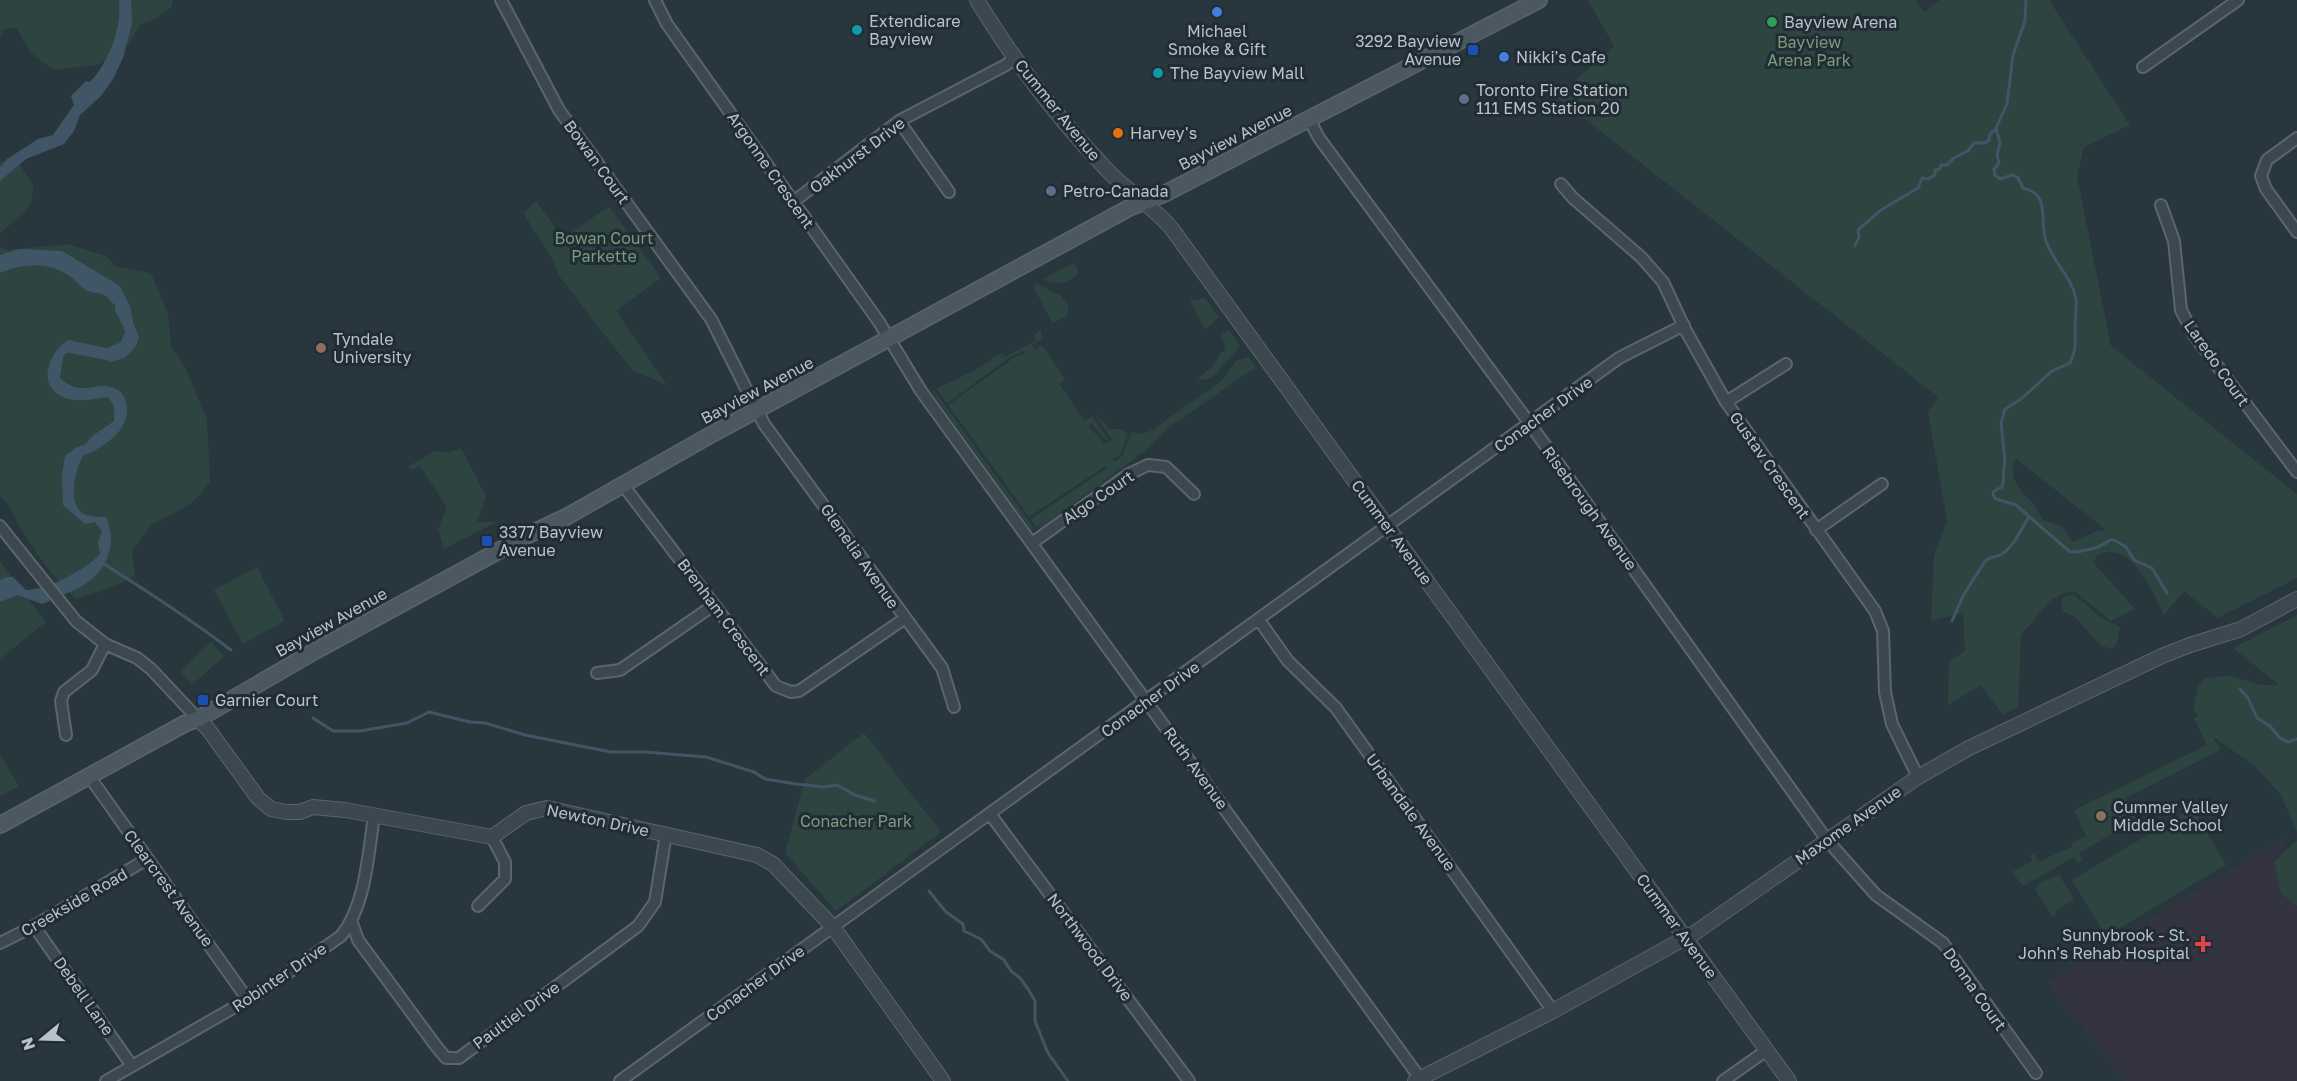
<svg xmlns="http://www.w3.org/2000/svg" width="2297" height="1081" font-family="'Golos Text',sans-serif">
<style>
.medical{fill:#343440}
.green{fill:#2d4441;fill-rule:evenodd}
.water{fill:#405666}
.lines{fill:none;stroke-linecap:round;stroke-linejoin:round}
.stream{stroke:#405666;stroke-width:3}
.minor-casing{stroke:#5a656c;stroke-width:14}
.tertiary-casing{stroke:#5a656c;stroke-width:16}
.secondary-casing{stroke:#5a656c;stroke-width:18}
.minor{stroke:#3c474f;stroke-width:10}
.tertiary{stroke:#3c474f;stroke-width:14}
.secondary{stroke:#4b5761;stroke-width:15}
.shop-dot{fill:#3f7fe0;stroke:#212c34;stroke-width:2}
.leisure-dot{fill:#2e9e5b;stroke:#212c34;stroke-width:2}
.culture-dot{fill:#0f9aa8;stroke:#212c34;stroke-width:2}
.transit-dot{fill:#1a4fb4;stroke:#212c34;stroke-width:2}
.service-dot{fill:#5c6f8a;stroke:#212c34;stroke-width:2}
.food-dot{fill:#e8710a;stroke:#212c34;stroke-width:2}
.education-dot{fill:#8d6e63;stroke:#212c34;stroke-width:2}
.health-dot{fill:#e0444e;stroke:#212c34;stroke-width:2}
.labels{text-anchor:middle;stroke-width:6;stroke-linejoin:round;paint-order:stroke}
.poi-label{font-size:16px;fill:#b9c2c9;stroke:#212c34;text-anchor:start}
.park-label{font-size:16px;fill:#799d7c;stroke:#212c34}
.street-label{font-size:16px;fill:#b9c2c9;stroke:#212c34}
</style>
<rect width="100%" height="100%" fill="#28363e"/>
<path class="medical" d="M2290,834L2274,862L2281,893L2297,906V1081H2125L2047,982Z"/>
<path class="green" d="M0,0H173L171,8L155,19L141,24L121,55L96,65L53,70L31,53L16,28L5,29L0,36Z
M1588,0H1916L1924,12L1940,0H2049L2130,125L2084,147L2077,176L2111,346L2297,494V578L2218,618L2184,591L2164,615C2152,591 2131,537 2096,556L2094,563L2135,609L2111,621L2074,591L2062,594L2050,601L2021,635L2018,707L2003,715L1980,685L1948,705L1949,662L1965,651L1963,613L1931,621L1934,556L1947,521L1928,412L1938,397L1557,97L1614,46ZM2015,458L2105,529L2106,530L2094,532L2074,542L2061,526L2043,520C2039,513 2035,506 2030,500C2015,484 2010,480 2015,458Z
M0,161L20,165L34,187L30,206L0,234Z
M536,201L578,259L564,238L609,206L661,278L616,311L667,385L632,370L559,276L552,258L523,213Z
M67,244L106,256L116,267L151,273L168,314L171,345L186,369L207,420L210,482L192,503L150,526L132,551L135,576L115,586L76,599C56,581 39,557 24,534C15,520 12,506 0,495V247L7,250Z
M1075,262L1078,273C1069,285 1056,286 1043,279Z
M1035,284L1049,288L1048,290L1058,295L1060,294L1069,308L1066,317L1052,323L1035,290Z
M1205,298L1219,317L1205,330L1190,301Z
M1041,329L1042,338L1032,346L1035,350L1042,345L1065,379L1059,384L1085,421L1092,416L1108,439L1106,440L1092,424L1089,425L1090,428L1105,444L1112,440L1095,414L1110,429H1121L1128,434L1120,455L1112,459L1115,462L1122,456L1132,432L1142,434L1152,430L1222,380L1236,361L1248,357L1256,367L1171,426L1145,451L1041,528L1038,525L1036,527L1031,519L1107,468L1106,466L1029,517L948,405L1015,357L1025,353L1024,351L1009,358L947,403L936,389L973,371L1001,353L1005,357L1036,340L1034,335Z
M1229,330L1240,346L1216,374L1208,379L1200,380L1198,378L1214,365L1221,352H1224L1225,341H1222L1221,334Z
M933,389L1034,528L1031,530L933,394Z
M461,448L486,496L477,522H497L444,549L438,529L447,507L420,466L410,470L409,466L434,451L450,452Z
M0,561L46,622L0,659Z
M257,567L285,621L243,644L214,590Z
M2073,594L2103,619L2120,627L2117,643L2111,649L2100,645L2076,618L2063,611L2061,601L2064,597Z
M2297,615V833L2281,795L2255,766L2212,736L2221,750L2126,798L2136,819L2079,853L2083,860L2078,863L2074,857L2023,886L2012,872L2032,861L2030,855L2034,853L2038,862L2073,846L2072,843L2086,836L2074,810L2207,745L2194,718L2198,716L2193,708L2198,687L2204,679L2229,675L2260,685H2279L2233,648Z
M211,642L224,656L192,685L180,671Z
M864,733L941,832L836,911L785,853L805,779Z
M0,754L19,786L0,796Z
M2193,808L2226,865L2106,936L2072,880Z
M2297,840V906L2281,893L2274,862Z
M2059,875L2074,899L2055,912V915L2052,916L2035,890L2040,883Z"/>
<path class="water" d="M119,0H131L132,23L123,58L113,79L101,96L80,115L74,131L64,144L26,159L0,181V167L7,159L38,139L53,135L74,105L71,96L86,81L90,82C109,62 122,28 119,0Z
M19,249L62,251L120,286L130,306L133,322L139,337L136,346L130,353L124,358L111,362C104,358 81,356 70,353H66L63,357L60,378C66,383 71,387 80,388C88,389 95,386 103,386C122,386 130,400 126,417C122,436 99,449 83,456C75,469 68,502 81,512C87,517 99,517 106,517C118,543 107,572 82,586C69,593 55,598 42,604L18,595L0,602V580L7,577H13L26,590C48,590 85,570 100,554L98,543L102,531L95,522L85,524L63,505L62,476L65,456L77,447L86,444L91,437L114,421C115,411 115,403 107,397C94,399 80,402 68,399C35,389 47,354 68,340L107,348L121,342L125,331L115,310V305C111,302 108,297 104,295C99,292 92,294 86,290C79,286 75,279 68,275C47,261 22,264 0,273V255Z"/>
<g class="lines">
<path class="stream" d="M2026,0L2025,21L2013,55L2007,104L1996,128L2000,143L1997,155L1999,163L1994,169L1995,175L2000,179L2013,175L2018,178L2023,188C2051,194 2039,220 2046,241C2053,262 2072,277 2076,299C2077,308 2075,317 2075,327C2075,341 2077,349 2070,363L2052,371L2021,399L2005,409L2001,423L2005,463C2002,471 2005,479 2002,487L1994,491L1993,495L1996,499L2016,505L2070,552C2083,552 2100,548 2110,540H2114L2126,547L2134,560L2152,568L2167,593
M1855,246L1859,237L1858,230L1881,210L1918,188L1922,178L1928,179L1935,175V170L1940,169L1941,165H1947L1954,158L1968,151L1974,143H1985L1989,140L1990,134L1996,129
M104,564C147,591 190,619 231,650
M1952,621L1963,596L1985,561C1990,556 1996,558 2002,554C2014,546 2021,530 2028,518
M2240,689L2248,698L2257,718L2270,726L2280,738L2288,742L2297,739
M313,718L333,731H360L407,723L429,712L470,722L485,723L525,735L611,752H645L706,757L754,772L765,779L796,784L824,787L837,785L855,795L874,801
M929,891L946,912L963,924L964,931L981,939L990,951L1004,960L1011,971L1020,978L1028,989L1035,1001V1021L1048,1053L1068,1081"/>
<g class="minor-casing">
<path id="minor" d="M501,0L559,110L711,319L764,424L942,668L954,707
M655,0L667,24L879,322L921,391L1422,1081
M2143,67L2238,0
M1309,119L1319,138L1530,424L1827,840L1876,895L1943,943L2036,1073
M899,121L949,192
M2297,138L2267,160L2261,176L2266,189L2297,232
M1561,184L1573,198L1641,257L1663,282L1686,331L1726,402L1875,611L1883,631L1885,692L1892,724L1918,777
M793,202L899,121L1006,65L1015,57
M2161,205L2174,241L2181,310L2194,335L2297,472
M1726,402L1786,364
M623,485L776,686L791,692L799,691L904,619
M0,526L76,621L105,644L137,658L151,669L198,719
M1816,530L1882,484
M1032,543L1129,474L1148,465L1166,467L1194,494
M1259,620L1288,661L1336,708L1553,1011
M597,673L620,670L714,605
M66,735L61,701L64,692L92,670L105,644
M89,776L248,1000
M990,814L1189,1081
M478,906L505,879V862L492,837
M352,923L358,940L436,1046L446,1058H459L638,926L655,902L666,834
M34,926L132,1066
M0,943L34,926L147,859
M106,1081L259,993L341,936C366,905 368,854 374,816
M620,1081L1619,358L1684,325
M1723,1081L1767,1050"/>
</g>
<g class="tertiary-casing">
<path id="tertiary" d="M977,0C1014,61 1058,119 1108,171C1128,192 1153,206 1172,229L1789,1081
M198,719L208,729L258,798L271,809L287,812H300L313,807L345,810L492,837L526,813L547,808L748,853L757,855L773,864L833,927L943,1081
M1415,1081L1553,1011L1696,932L1918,777L1969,748L2162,656L2190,645L2241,629L2297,599"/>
</g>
<g class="secondary-casing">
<path id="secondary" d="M0,825L186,723L198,719L315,651L524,537L566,517L707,437L1129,208L1164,194L1539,0"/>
</g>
<use href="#minor" class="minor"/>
<use href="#tertiary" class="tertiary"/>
<use href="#secondary" class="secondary"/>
</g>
<g class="shop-dot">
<circle cx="1217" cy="12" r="6"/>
<circle cx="1504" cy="57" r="6"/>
</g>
<circle class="leisure-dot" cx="1772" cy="22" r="6"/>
<g class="culture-dot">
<circle cx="857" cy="30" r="6"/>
<circle cx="1158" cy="73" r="6"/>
</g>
<g class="transit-dot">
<rect x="1467" y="44" width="12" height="12" rx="3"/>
<rect x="481" y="535" width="12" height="12" rx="3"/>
<rect x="197" y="694" width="12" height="12" rx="3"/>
</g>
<g class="service-dot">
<circle cx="1464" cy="99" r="6"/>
<circle cx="1051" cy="191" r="6"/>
</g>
<circle class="food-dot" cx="1118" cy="133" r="6"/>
<g class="education-dot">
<circle cx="321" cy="348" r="6"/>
<circle cx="2101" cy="816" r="6"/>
</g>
<path class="health-dot" d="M2200 935h6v6h6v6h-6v6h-6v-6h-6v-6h6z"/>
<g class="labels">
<g class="poi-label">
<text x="869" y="27">Extendicare<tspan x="869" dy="18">Bayview</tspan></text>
<text x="1784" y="28">Bayview Arena</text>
<text x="1217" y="37" text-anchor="middle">Michael<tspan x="1217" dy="18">Smoke &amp; Gift</tspan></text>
<text x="1461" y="47" text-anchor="end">3292 Bayview<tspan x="1461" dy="18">Avenue</tspan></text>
<text x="1516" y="63">Nikki's Cafe</text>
<text x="1170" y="79">The Bayview Mall</text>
<text x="1476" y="96">Toronto Fire Station<tspan x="1476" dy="18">111 EMS Station 20</tspan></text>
<text x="1130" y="139">Harvey's</text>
<text x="1063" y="197">Petro-Canada</text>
<text x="333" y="345">Tyndale<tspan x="333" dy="18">University</tspan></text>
<text x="499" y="538">3377 Bayview<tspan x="499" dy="18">Avenue</tspan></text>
<text x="215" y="706">Garnier Court</text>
<text x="2113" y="813">Cummer Valley<tspan x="2113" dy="18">Middle School</tspan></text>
<text x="2190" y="941" text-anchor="end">Sunnybrook - St.<tspan x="2190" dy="18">John's Rehab Hospital</tspan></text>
</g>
<g class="park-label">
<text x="1809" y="48">Bayview<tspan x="1809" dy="18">Arena Park</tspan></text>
<text x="604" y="244">Bowan Court<tspan x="604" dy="18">Parkette</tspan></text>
<text x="856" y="827">Conacher Park</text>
</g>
<g class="street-label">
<text transform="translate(1058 110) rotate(51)" y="6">Cummer Avenue</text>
<text transform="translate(1235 137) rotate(-27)" y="6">Bayview Avenue</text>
<text transform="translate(857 155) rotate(-37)" y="6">Oakhurst Drive</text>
<text transform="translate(597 162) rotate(54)" y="6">Bowan Court</text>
<text transform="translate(771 170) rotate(55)" y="6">Argonne Crescent</text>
<text transform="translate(2217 363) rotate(55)" y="6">Laredo Court</text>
<text transform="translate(757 390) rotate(-28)" y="6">Bayview Avenue</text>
<text transform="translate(1543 414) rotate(-36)" y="6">Conacher Drive</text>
<text transform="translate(1770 465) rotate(55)" y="6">Gustav Crescent</text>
<text transform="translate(1098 497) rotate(-34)" y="6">Algo Court</text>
<text transform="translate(1590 508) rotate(54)" y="6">Risebrough Avenue</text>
<text transform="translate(1392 532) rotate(54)" y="6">Cummer Avenue</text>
<text transform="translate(860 556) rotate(55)" y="6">Glenelia Avenue</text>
<text transform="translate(724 617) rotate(53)" y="6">Brenham Crescent</text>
<text transform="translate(331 622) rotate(-29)" y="6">Bayview Avenue</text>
<text transform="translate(1150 699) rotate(-36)" y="6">Conacher Drive</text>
<text transform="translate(1196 768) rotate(54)" y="6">Ruth Avenue</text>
<text transform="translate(1411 812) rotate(54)" y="6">Urbandale Avenue</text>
<text transform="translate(598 820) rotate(12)" y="6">Newton Drive</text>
<text transform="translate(1848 825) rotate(-35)" y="6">Maxome Avenue</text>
<text transform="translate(169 888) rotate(54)" y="6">Clearcrest Avenue</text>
<text transform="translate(74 902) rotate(-30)" y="6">Creekside Road</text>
<text transform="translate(1677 926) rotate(54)" y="6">Cummer Avenue</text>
<text transform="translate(1090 947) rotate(53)" y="6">Northwood Drive</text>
<text transform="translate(279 977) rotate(-34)" y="6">Robinter Drive</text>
<text transform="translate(755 983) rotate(-36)" y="6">Conacher Drive</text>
<text transform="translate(1975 989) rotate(55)" y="6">Donna Court</text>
<text transform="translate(84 996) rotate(55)" y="6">Debell Lane</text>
<text transform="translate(516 1015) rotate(-36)" y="6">Paultiel Drive</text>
</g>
</g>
<g transform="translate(42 1039) rotate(251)" stroke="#212c34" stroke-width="4.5" paint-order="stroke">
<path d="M0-4.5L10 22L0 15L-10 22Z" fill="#b9c2c9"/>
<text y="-9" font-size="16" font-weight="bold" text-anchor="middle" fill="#b9c2c9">N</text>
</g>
</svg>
